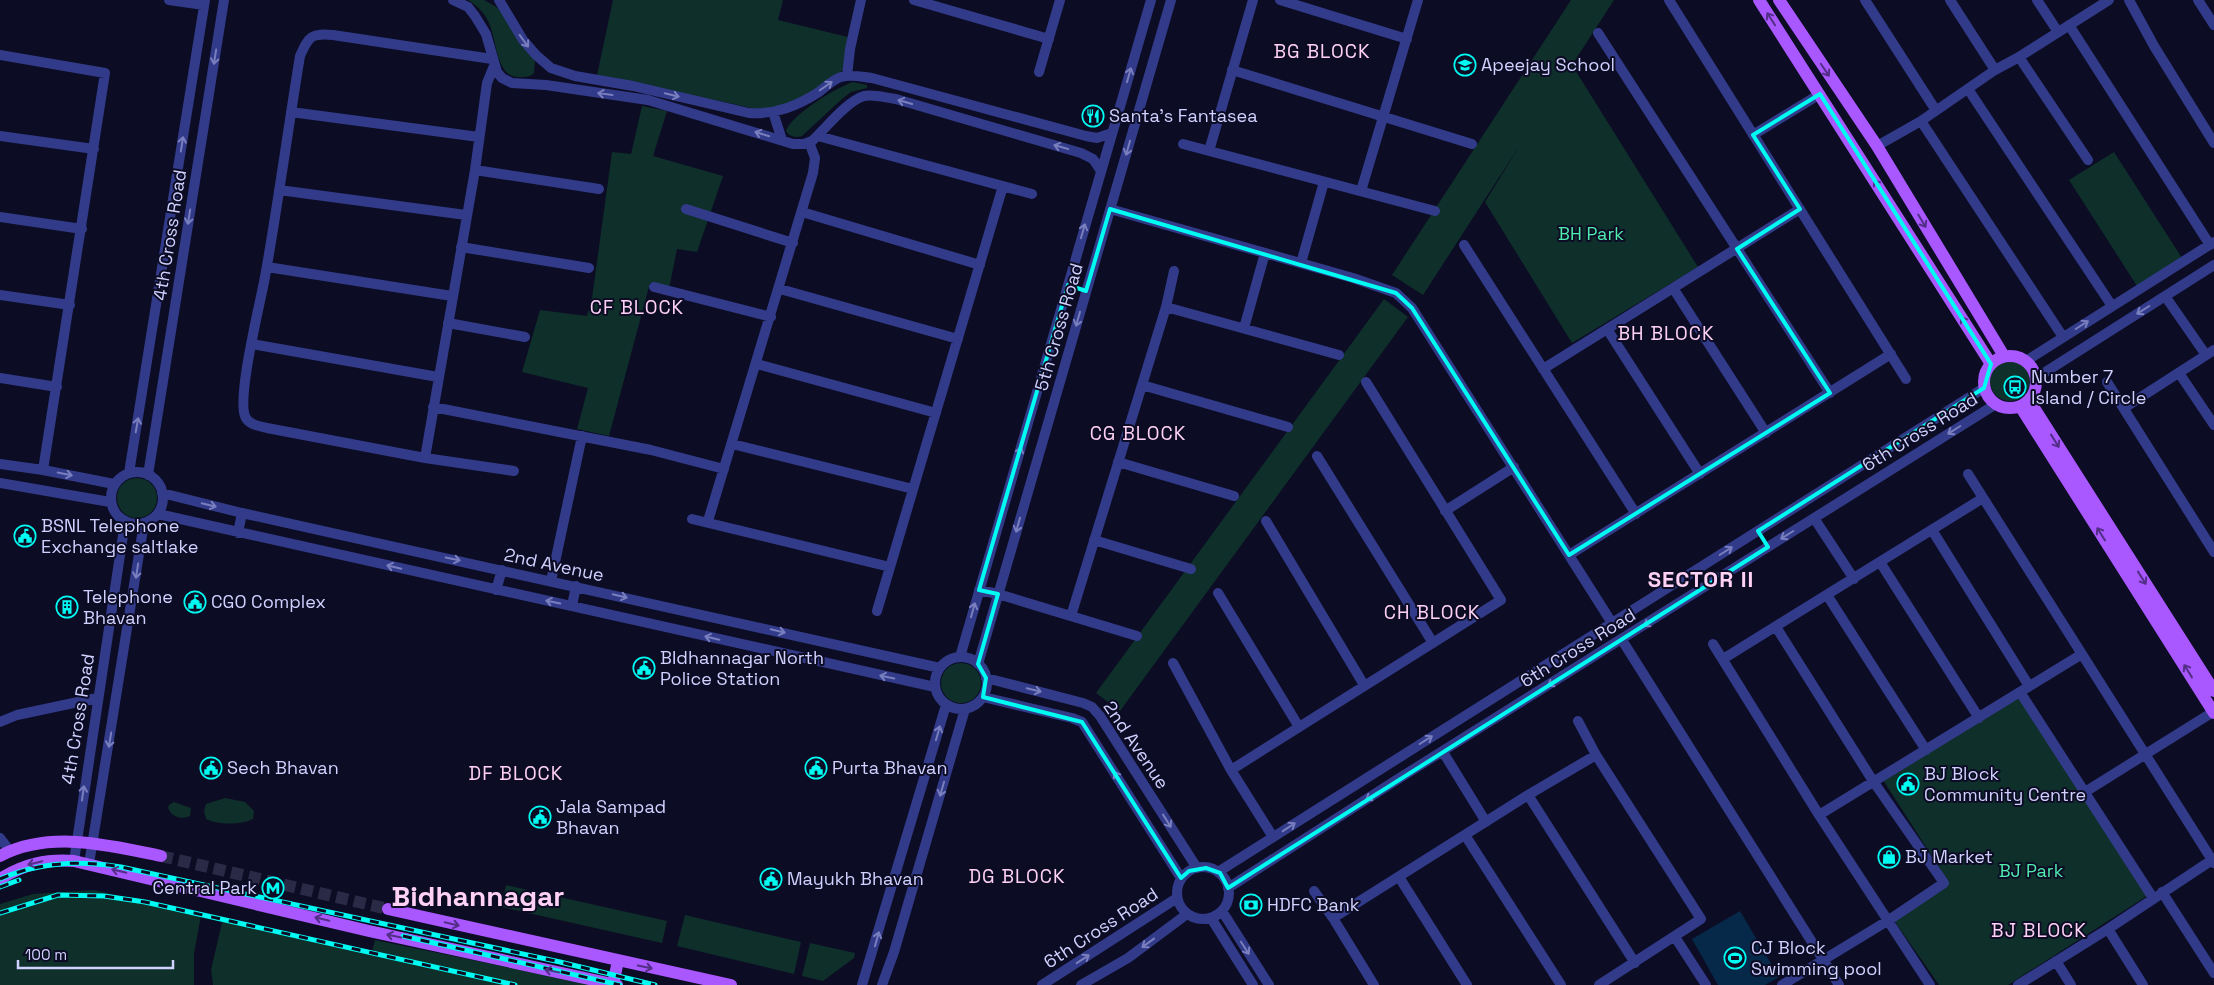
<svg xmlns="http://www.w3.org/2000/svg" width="2214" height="985" font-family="'Space Grotesk',sans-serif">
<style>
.green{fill:#0e2f2a}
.water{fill:#062849}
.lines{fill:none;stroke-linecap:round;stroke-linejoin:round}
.major-tunnel{stroke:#2a2a46;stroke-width:12;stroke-dasharray:12 6;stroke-linecap:butt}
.minor{stroke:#323b89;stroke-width:10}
.major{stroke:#a957ff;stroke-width:12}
.rail-casing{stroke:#00fbf2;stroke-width:5}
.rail{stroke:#0d0c25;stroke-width:3;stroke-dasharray:9;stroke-linecap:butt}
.oneway{stroke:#532e87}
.oneway2{stroke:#797ebe}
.marked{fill:none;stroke:#00fbf2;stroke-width:4;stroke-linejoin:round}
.labels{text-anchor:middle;stroke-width:4;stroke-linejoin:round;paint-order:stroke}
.poi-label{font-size:18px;fill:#d0d1ff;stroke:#0d0c25;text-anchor:start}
.park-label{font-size:18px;fill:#4febaf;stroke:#0d0c25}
.street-label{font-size:18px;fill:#d0d1ff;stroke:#0d0c25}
.neighbourhood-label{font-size:19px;letter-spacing:1px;fill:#ffd2f5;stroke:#0d0c25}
.district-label{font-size:22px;font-weight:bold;letter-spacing:1px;fill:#ffd2f5;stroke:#0d0c25}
.town-label{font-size:28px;font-weight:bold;fill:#ffd2f5;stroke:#0d0c25}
</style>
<rect width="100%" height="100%" fill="#0d0c25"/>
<path class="green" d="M468,0H484L498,8L535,60L534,73C530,77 526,77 520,77C496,79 497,40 489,23C485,13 477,6 468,0Z
M613,0H783L778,20L848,37L847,67C825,84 800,105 771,109C765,110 758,108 752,108L597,75Z
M1571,0H1614L1572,65L1698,267L1572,343L1485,202L1520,145L1423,295L1392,275Z
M853,82L867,85V88L851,92L842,99L802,136C795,138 790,137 786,131C791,115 837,87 853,82Z
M642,106L667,111L653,156L723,176L697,252L677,249L669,289L650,283L609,436L577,429L588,388L522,372L540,310L587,316L592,298L612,152L631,154Z
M2114,152L2182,258L2137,286L2069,180Z
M1384,299L1408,317L1120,711L1096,693Z
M1990 381a20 20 0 1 1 40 0a20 20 0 1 1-40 0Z
M117 498a20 20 0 1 1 40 0a20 20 0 1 1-40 0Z
M941 683a20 20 0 1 1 40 0a20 20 0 1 1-40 0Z
M2019,698L2147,896L2008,985H1939L1893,919L1949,883L1883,780Z
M225,798L245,802L254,811L253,819C241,825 218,825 206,819L204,811L206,804Z
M174,802L191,808L190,816C181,820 172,817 168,808L169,805Z
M506,885L667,921L662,943L501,907Z
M94,890L201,915L194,954V985H0V904L33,894Z
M685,915L801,942L794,974L677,946Z
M223,918L372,951L375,940L593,985H213L211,970Z
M810,943L855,953L854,958L823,981L802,976Z"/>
<path class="water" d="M1740,911L1779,977L1765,985H1718L1692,939Z"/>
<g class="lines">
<path class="major-tunnel" d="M161,856L388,909"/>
<path class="minor" d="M169,0L204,5
M453,0L468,7L475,16L486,34L497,72L502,78L512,83L546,85L648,100L793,144H804L812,141C826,128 847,101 864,96C874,94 886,98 896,99L1081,153L1093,159L1101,171
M499,0L523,40L536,55L551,68L575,76L633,86L749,113C775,115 797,106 819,92C825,87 834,79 841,77C852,74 862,77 872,78L1086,136L1097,138L1112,133
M914,0L1049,39
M1280,0L1407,39
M1669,0L1906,379
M1865,0L1935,109
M1950,0L1995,70
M2037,0L2058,32
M2129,0L2154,46L2214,143
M2198,0L2214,25
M2069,25L2210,245
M1598,33L1830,393
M0,55L105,73L43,470
M2019,57L2088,160
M492,59L333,35C311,33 309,36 300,56C288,129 278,204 265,277C260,304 237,396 245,416C248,425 259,426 267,428L425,458L514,471
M1232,70L1472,144
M1039,72L1060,0
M847,76L850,49L861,0
M1968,89L2112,306
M291,112L479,137
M773,112L782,140
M1921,121L2063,337
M1753,135L1820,94
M0,136L94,149
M818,136L1032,194
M1183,144L1435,211
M1877,146L1921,121L1995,70L2019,57L2109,0
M1209,151L1253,0
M475,170L599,189
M279,190L466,215
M1361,191L1418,0
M686,209L793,243
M1110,209L1353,278L1396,293L1412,308L1612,623
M802,212L980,265
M0,217L82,229
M1464,245L1636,514
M461,247L589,268
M1301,263L1324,182
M267,267L452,296
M654,287L771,317
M1673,288L1766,433
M780,289L958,339
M0,295L70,305
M2165,296L2206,355
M1166,307L1339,355
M448,323L525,337
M1244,328L1265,253
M1607,329L1700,474
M252,344L438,377
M2026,361L2214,242
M757,364L936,413
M1543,369L1800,209
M2179,373L2214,425
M0,378L57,387
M2036,378L2214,265
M2107,382L2214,552
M1142,385L1288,427
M433,407L651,450L724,469
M2124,408L2214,350
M732,444L913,489
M1317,456L1433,643
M425,458L475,170L487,83L494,66
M1118,462L1234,496
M0,464L43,470L114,484
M111 498a26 26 0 1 1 52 0a26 26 0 1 1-52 0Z
M129,473L205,0
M1968,474L2214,863
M148,475L224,0
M0,483L110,502
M162,493L242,513L940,668
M1445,511L1514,467
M158,514L935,687
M1814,518L1854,579
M692,519L890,567
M708,521L813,173L815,158L809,142
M1266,521L1364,685
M1932,530L2029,686
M238,533L242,513
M1094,540L1191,569
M1569,555L1891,354
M1880,562L1979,718
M551,581L582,436
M496,590L502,570
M979,590L998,594L1137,636
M1218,593L1299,727
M1827,595L1926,750
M572,606L576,586
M877,611L1003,186
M1071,616L1166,307L1174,271
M1776,627L1873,781L1944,883L1889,920L1782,985
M1622,640L1839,985
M1713,644L1819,815L1930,985
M935 683a26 26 0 1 1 52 0a26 26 0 1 1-52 0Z
M960,657L1151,0
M1723,659L1983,498
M1173,663L1231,770L1273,837
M978,664L1171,0
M986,678L1083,703L1092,707L1100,716L1197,868
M2020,692L2153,898
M983,697L1072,718L1082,722L1181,878
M0,722L17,715L97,698
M1443,752L1486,822
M1596,755L1701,919L1599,985
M1231,770L1501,600L1366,382
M2085,792L2213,712
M1528,795L1635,963
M1819,815L2082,654
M1465,835L1561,985
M0,838L10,851
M74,861L125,522
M89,864L144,523
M1177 893a26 26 0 1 1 52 0a26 26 0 1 1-52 0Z
M1218,872L1984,388
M1399,877L1467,985
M1228,888L1398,779L1996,404
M1314,891L1333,918L1374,985
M2162,892L2214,973
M1222,911L1269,985
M1211,918L1253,985
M1333,918L1528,795L1596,755L1578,721
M2108,929L2143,985
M1675,937L1706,985
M2056,961L2071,985
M862,985L946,705
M882,985L894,952L965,709
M1042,985L1177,898
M1081,985L1128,958L1187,914
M2018,985L2108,929L2212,860"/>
<path class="major" d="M1759,0L1991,364
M1779,0L1877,146L2004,356
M1984 382a26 26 0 1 1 52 0a26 26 0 1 1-52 0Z
M2029,400L2214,691
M2020,406L2214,713
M0,856C49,830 110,845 161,856
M0,879C24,864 46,859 74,861L369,931L617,985
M388,909L731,985
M613,984L618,961"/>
<g class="rail-casing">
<path id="rail" d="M0,879C39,862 80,860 121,867L560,962L655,985
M0,887L19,880
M0,913L58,895L104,896L145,902L515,985
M403,936L620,985"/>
</g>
<use href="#rail" class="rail"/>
</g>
<defs><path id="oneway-shaft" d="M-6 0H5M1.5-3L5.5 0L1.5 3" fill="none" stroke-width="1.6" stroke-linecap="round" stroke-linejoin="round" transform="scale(1.25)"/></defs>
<g class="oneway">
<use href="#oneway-shaft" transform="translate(1771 19) rotate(-123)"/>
<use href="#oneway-shaft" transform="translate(1825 70) rotate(56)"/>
<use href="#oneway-shaft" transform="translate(1878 186) rotate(-122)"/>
<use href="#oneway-shaft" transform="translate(1922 221) rotate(59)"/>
<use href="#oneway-shaft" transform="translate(1965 323) rotate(-122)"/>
<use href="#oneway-shaft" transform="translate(2055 441) rotate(58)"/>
<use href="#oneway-shaft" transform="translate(2101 534) rotate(-122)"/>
<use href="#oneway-shaft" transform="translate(2142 578) rotate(58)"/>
<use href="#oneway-shaft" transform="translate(2188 671) rotate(-122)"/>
<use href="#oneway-shaft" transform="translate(35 863) rotate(166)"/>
<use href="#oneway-shaft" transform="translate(119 871) rotate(-166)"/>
<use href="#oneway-shaft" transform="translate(322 919) rotate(-167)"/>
<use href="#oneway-shaft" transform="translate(452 924) rotate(13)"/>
<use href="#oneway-shaft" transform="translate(394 936) rotate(-168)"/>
<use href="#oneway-shaft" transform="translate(645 967) rotate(12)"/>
<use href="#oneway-shaft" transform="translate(552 971) rotate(-168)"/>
</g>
<g class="oneway2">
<use href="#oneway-shaft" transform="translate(524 41) rotate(54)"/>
<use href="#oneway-shaft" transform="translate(215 57) rotate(99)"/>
<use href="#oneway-shaft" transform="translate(1129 75) rotate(-74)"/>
<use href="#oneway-shaft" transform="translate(826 86) rotate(-35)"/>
<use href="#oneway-shaft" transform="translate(605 94) rotate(-172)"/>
<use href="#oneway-shaft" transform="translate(672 95) rotate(14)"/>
<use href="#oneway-shaft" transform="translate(905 102) rotate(-164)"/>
<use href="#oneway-shaft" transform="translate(762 134) rotate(-163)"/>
<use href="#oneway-shaft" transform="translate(182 144) rotate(-81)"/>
<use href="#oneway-shaft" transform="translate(1061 147) rotate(-164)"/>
<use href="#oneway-shaft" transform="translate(1128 148) rotate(106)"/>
<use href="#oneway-shaft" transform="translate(189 217) rotate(99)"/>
<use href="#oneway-shaft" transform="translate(1083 231) rotate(-74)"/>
<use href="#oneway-shaft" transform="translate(2143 310) rotate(148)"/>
<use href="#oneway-shaft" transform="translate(1078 319) rotate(106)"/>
<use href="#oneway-shaft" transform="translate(2082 325) rotate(-32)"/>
<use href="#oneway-shaft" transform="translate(137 425) rotate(-80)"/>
<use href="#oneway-shaft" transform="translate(1954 430) rotate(148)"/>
<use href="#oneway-shaft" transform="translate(1019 454) rotate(-74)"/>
<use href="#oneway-shaft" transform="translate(65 474) rotate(12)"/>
<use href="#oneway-shaft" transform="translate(209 505) rotate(14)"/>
<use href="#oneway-shaft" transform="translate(1018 525) rotate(106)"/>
<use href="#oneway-shaft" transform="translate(1787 535) rotate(148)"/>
<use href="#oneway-shaft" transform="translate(1726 551) rotate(-32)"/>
<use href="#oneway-shaft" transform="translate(453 559) rotate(12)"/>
<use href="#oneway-shaft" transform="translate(394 567) rotate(-167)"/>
<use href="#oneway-shaft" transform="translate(137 571) rotate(99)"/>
<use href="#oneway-shaft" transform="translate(620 596) rotate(13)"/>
<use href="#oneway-shaft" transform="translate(553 602) rotate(-168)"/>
<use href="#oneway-shaft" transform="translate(973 610) rotate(-74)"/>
<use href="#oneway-shaft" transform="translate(1650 622) rotate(148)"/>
<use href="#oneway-shaft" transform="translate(778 631) rotate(13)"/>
<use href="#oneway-shaft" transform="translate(712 638) rotate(-167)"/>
<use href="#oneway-shaft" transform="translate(887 677) rotate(-168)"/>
<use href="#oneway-shaft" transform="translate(1554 682) rotate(148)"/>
<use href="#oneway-shaft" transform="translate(1034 690) rotate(14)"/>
<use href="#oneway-shaft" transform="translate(938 733) rotate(-74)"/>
<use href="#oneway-shaft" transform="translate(110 740) rotate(99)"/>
<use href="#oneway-shaft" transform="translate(1426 740) rotate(-32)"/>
<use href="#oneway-shaft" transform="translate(1118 778) rotate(-122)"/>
<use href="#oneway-shaft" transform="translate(942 789) rotate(106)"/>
<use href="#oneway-shaft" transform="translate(83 793) rotate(-82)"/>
<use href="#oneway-shaft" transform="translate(1372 796) rotate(147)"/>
<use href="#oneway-shaft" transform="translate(1167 821) rotate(58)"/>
<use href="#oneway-shaft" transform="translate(1289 827) rotate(-33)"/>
<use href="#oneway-shaft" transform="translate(877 939) rotate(-74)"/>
<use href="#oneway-shaft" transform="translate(1148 943) rotate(144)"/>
<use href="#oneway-shaft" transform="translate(1245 948) rotate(57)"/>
<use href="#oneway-shaft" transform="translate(1083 959) rotate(-33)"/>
</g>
<path class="marked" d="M1820,94L1991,364L1984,388L1758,531L1768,547L1228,888L1220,873L1206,868L1189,871L1181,878L1082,722L983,697L986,678L978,664L998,594L979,590L1068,285L1086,291L1110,209L1396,293L1412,308L1569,555L1830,393L1737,249L1800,209L1753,135Z"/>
<defs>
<g id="school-ring" transform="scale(1.125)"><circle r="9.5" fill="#0d0c25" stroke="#00fbf2" stroke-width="1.5"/><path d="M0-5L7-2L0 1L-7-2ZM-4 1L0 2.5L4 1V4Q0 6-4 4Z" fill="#00fbf2"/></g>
<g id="restaurant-ring" transform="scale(1.125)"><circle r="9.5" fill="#0d0c25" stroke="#00fbf2" stroke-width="1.5"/><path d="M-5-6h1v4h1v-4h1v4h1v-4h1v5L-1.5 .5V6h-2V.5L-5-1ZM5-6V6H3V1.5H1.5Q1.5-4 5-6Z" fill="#00fbf2"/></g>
<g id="bus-ring" transform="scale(1.125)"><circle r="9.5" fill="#0d0c25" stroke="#00fbf2" stroke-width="1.5"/><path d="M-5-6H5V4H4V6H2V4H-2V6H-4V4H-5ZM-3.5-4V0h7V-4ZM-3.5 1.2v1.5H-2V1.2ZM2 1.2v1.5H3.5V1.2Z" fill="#00fbf2"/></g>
<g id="civic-ring" transform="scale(1.125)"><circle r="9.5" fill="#0d0c25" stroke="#00fbf2" stroke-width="1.5"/><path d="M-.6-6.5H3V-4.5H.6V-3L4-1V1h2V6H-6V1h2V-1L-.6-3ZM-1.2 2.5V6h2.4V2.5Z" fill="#00fbf2"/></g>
<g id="building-ring" transform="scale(1.125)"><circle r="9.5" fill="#0d0c25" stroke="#00fbf2" stroke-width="1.5"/><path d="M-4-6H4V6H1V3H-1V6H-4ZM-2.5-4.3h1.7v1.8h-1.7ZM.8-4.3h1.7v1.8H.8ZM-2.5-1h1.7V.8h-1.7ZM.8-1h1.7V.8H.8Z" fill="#00fbf2"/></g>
<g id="shop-ring" transform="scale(1.125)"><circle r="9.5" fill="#0d0c25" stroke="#00fbf2" stroke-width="1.5"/><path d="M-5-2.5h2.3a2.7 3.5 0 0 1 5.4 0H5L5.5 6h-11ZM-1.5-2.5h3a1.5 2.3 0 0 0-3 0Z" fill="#00fbf2"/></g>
<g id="metro-ring" transform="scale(1.125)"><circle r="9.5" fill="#0d0c25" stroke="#00fbf2" stroke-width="1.5"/><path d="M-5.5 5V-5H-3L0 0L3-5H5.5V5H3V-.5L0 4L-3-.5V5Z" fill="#00fbf2"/></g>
<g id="bank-ring" transform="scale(1.125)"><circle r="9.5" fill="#0d0c25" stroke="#00fbf2" stroke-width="1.5"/><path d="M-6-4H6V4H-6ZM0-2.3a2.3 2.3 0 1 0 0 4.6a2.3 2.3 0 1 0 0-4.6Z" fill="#00fbf2"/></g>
<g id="stadium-ring" transform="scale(1.125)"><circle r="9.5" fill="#0d0c25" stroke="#00fbf2" stroke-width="1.5"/><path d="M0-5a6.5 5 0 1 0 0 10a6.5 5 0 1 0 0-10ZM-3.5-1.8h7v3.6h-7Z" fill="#00fbf2"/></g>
</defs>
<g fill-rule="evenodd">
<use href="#school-ring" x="1465" y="65"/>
<use href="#restaurant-ring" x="1093" y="116"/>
<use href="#bus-ring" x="2015" y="387"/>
<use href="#civic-ring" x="25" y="536"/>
<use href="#civic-ring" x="195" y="602"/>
<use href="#building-ring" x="67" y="607"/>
<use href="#civic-ring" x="644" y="668"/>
<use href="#civic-ring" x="211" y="768"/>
<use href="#civic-ring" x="816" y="768"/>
<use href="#civic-ring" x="1908" y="784"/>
<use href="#civic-ring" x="540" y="817"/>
<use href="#shop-ring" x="1889" y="857"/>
<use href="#civic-ring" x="771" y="879"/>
<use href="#metro-ring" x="273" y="888"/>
<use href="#bank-ring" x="1251" y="905"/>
<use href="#stadium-ring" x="1735" y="958"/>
</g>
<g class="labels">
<g class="poi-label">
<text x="1481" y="71">Apeejay School</text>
<text x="1109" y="122">Santa's Fantasea</text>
<text x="2031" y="383">Number 7<tspan x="2031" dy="21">Island / Circle</tspan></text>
<text x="41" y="532">BSNL Telephone<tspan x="41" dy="21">Exchange saltlake</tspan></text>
<text x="83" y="603">Telephone<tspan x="83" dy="21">Bhavan</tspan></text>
<text x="211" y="608">CGO Complex</text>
<text x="660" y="664">BIdhannagar North<tspan x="660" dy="21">Police Station</tspan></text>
<text x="227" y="774">Sech Bhavan</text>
<text x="832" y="774">Purta Bhavan</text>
<text x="1924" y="780">BJ Block<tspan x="1924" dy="21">Community Centre</tspan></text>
<text x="556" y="813">Jala Sampad<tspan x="556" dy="21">Bhavan</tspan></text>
<text x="1905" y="863">BJ Market</text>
<text x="787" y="885">Mayukh Bhavan</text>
<text x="257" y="894" text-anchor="end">Central Park</text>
<text x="1267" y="911">HDFC Bank</text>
<text x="1751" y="954">CJ Block<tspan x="1751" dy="21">Swimming pool</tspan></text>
</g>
<g class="park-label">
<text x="1591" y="240">BH Park</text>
<text x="2031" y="877">BJ Park</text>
</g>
<g class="street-label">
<text transform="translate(170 235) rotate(-81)" y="6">4th Cross Road</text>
<text transform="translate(1059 327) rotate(-74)" y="6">5th Cross Road</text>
<text transform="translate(1920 432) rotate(-32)" y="6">6th Cross Road</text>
<text transform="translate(554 565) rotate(12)" y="6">2nd Avenue</text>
<text transform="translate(1578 648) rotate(-32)" y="6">6th Cross Road</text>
<text transform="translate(78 719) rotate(-81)" y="6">4th Cross Road</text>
<text transform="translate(1136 745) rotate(56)" y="6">2nd Avenue</text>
<text transform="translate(1101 928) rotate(-33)" y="6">6th Cross Road</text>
</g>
<g class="neighbourhood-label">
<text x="1322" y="58">BG BLOCK</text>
<text x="637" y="314">CF BLOCK</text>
<text x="1666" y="340">BH BLOCK</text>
<text x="1138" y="440">CG BLOCK</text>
<text x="1432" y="619">CH BLOCK</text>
<text x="516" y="780">DF BLOCK</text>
<text x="1017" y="883">DG BLOCK</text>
<text x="2039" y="937">BJ BLOCK</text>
</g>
<g class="district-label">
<text x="1701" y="587">SECTOR II</text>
</g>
<g class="town-label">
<text x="478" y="906">Bidhannagar</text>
</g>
</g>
<path d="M18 960v8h155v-8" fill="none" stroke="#d0d1ff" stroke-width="2.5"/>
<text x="25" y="960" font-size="15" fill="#d0d1ff" stroke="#0d0c25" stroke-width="4" paint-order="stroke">100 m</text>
</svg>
